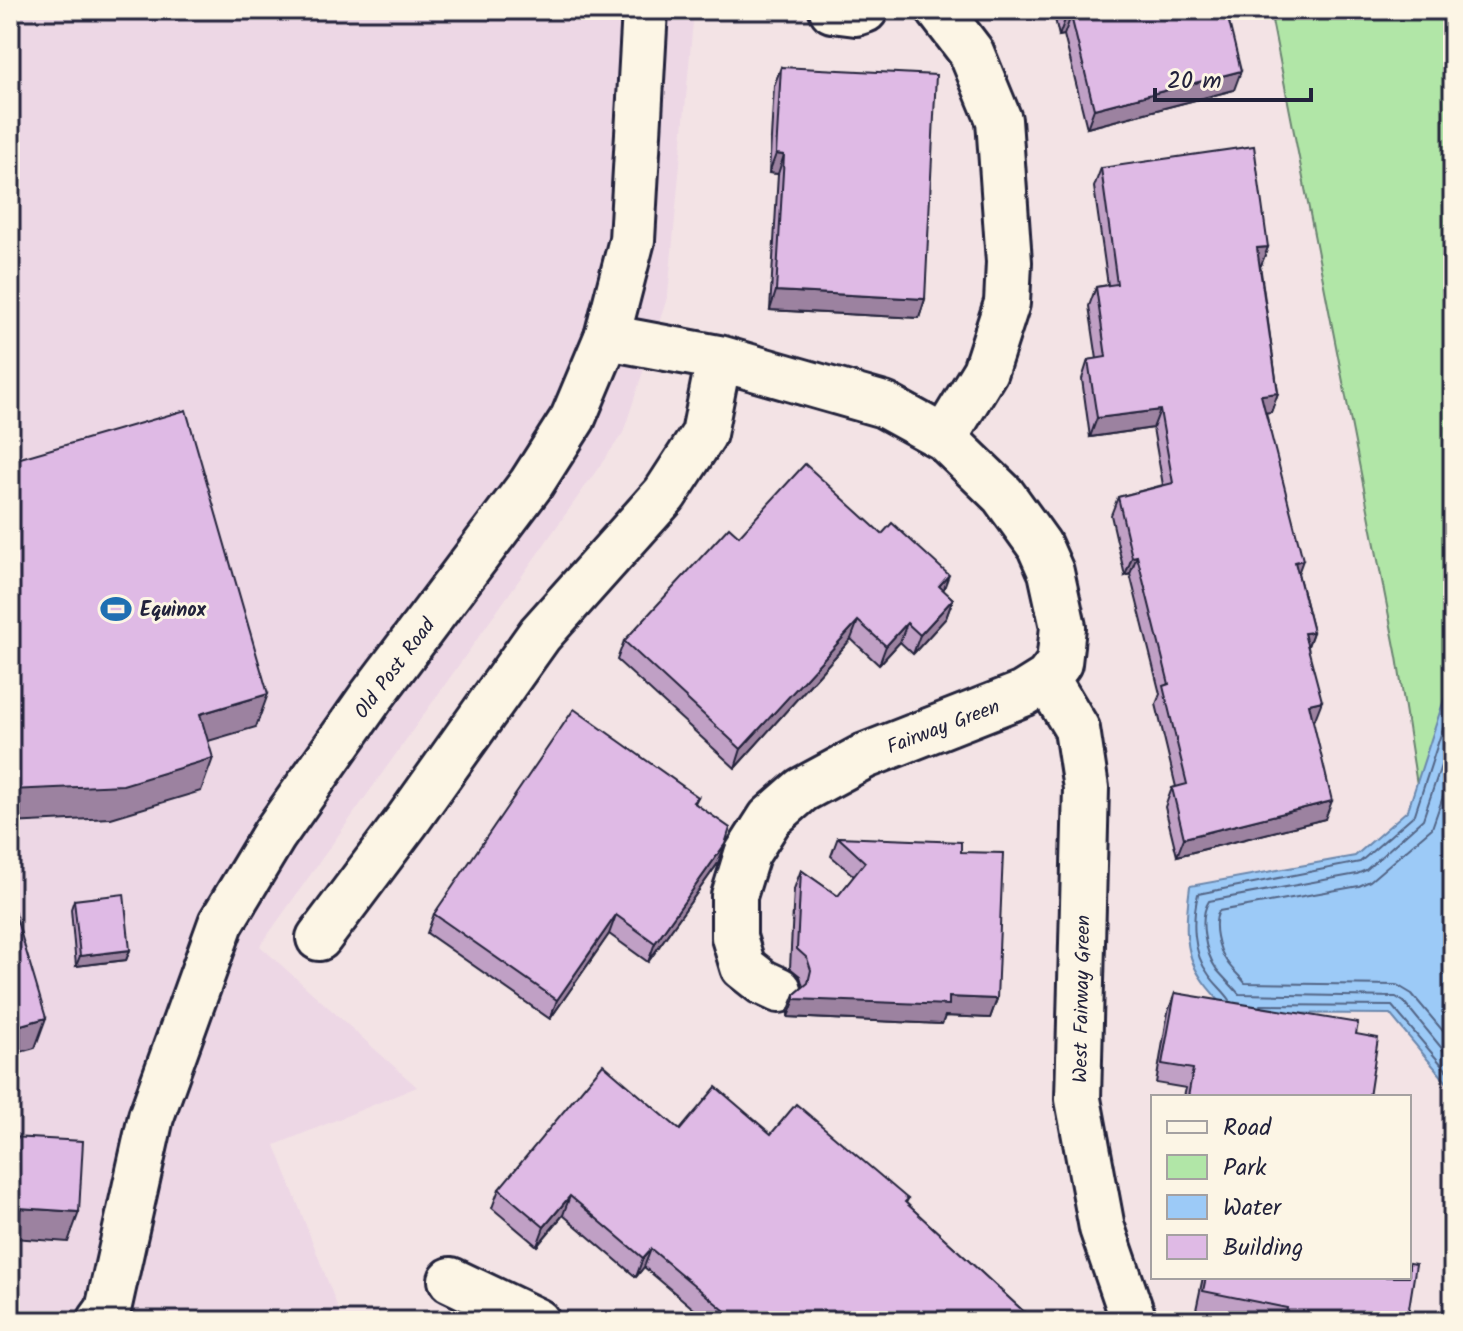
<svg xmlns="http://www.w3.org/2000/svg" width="1463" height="1331" font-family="Kalam,sans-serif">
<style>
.built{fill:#edd7e5}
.green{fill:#b1e6a7;stroke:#6a8471;stroke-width:2}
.water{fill:#9ccaf7;stroke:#6b87ac;stroke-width:2}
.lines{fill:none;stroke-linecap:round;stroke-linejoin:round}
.shore{stroke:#536586;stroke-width:2}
.minor-casing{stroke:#22223b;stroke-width:50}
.tertiary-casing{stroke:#22223b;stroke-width:50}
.minor{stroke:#fcf5e5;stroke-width:44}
.tertiary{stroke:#fcf5e5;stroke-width:44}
.wall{fill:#c0a0c5;stroke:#22223b;stroke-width:2}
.shaded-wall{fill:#9c82a0;stroke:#22223b;stroke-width:2}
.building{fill:#dfbae5;stroke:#22223b;stroke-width:2}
.labels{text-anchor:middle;stroke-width:6;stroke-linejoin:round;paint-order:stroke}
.poi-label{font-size:20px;font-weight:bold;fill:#22223b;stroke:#fcf5e5;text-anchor:start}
.street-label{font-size:20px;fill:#22223b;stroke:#fcf5e5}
</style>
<rect width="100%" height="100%" fill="#f3e3e5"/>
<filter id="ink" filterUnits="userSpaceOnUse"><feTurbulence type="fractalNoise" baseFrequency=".0125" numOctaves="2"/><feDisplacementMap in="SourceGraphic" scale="16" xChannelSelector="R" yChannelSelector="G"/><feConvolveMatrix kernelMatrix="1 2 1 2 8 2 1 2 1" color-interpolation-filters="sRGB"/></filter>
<g filter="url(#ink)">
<path class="built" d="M10,10H694L668,295L623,433L260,946L417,1087L275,1145L343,1321H10Z"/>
<path class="green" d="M1270,10H1453V1015L1397,657Z"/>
<path class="water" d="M1453,672V1090L1390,1014L1229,1013C1221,1001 1209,991 1201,978C1182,951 1186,916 1190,886L1355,856L1408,810Z"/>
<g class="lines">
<path class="shore" d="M1453,730L1423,819L1366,870L1357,874L1209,901C1198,918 1205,953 1217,970C1224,978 1232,986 1239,994L1396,997L1404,1002L1453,1062
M1453,768L1432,828L1370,881L1359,886L1219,911C1212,924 1218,949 1227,962C1232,970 1240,976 1245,983L1397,985L1412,994L1453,1043
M1230,1000C1224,991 1215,984 1209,975C1192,953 1192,920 1198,894L1360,862L1415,814L1453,697
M1260,1005L1392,1006L1453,1078"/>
<g class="minor-casing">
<path id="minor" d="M832,10L856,13L865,10
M939,10L971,52L999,120L1009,262L1007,303L985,371L944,438
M607,337L719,358L884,405L944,438L1003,495L1039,545L1051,572L1063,627L1059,663L1047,679L1023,694L865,756L802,790L770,818L747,854L734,896V937L743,967L762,982L779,990
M1047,679L1077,729L1086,788L1078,1099L1102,1228L1134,1321
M319,938L407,821L540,634L665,494L704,434L719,358
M451,1280L537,1321"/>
</g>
<g class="tertiary-casing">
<path id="tertiary" d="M100,1321L108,1310L151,1117L221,923L274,835L371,697L531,484L573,418L607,337L632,240L645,10"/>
</g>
<use href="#minor" class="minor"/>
<use href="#tertiary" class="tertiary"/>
</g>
<path class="wall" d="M1053,10H1226L1234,90L1087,128L1064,35L1059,36Z
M781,67L925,299L919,318L770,310L778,174L769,173L774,86Z
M1101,168L1268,247L1261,265H1260L1278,393L1271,412H1266L1298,573L1313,632L1308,646L1315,719L1312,720L1325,819L1177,856L1165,807L1172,788L1176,787L1156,704L1160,694L1130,574L1125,576L1111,515L1118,497L1163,485L1153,428L1090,437L1082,379L1088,360L1097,359L1089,306L1096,287L1108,285L1094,187Z
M943,590L953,599L946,618L913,654L900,642L879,665L851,639L735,768L617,660L624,641Z
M698,797L695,803L725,844L718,863L648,962L609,934L550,1019L427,933L434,914Z
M838,837L961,852L997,999L990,1018L945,1016L942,1024L788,1017V1012L795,994L803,987L800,976L790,968L794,889L801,870L838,896L854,876L831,856Z
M74,900L130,950L126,960L76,966L71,909Z
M1175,993L1356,1034L1369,1097H1184L1186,1088L1156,1083L1168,1012Z
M680,1130L771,1134L908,1199L906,1203L1034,1321H708L644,1267L636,1277L563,1215L537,1246L492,1208L499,1189Z
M1203,1277H1409L1407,1321H1254L1196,1310Z"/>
<path class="shaded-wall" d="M1071,16L1064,35L1059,36L1066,17Z
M1241,71L1234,90L1087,128L1094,109Z
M776,154L784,155L778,174L769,173Z
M1268,247L1261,265L1250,267L1257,248Z
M776,291L925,299L919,318L770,310Z
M1278,393L1271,412L1255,414L1261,395Z
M1160,410L1153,428L1090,437L1097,418Z
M1137,556L1130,574L1125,576L1132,557Z
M1303,560L1296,579L1295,562Z
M949,575L942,594L939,586Z
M953,599L946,618L913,654L920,635Z
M858,621L851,639L735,768L741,749Z
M907,623L900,642L879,665L886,646Z
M1313,632L1306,651L1304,633Z
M268,694L256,727L188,747L200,714Z
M1322,701L1315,719L1302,722L1309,704Z
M213,758L201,791L111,818L10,823V790Z
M1332,801L1325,819L1177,856L1184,838Z
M725,844L718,863L648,962L655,943Z
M616,915L609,934L550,1019L557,1000Z
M130,950L126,960L76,966L80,956Z
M949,997L997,999L990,1018L945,1016L942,1024L788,1017L795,999Z
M46,1018L35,1048L10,1055V1028Z
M570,1196L563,1215L537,1246L544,1227Z
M20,1208L79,1212L68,1242L13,1238L10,1246V1221Z
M651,1249L644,1267L636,1277L643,1258Z"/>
<path class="building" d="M1064,10H1226L1241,71L1094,109L1071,16L1066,17Z
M781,67L936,75L925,299L776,291L784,155L776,154Z
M1254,146L1268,247L1257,248L1278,393L1261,395L1303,560L1295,562L1313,632L1304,633L1322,701L1309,704L1332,801L1184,838L1172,788L1187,784L1163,686L1169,684L1137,556L1132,557L1118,497L1173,483L1160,410L1097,418L1088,360L1106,357L1096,287L1117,284L1101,168Z
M186,410L268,694L200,714L213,758L123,785L10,790V461Z
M805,464L882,534L892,523L949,575L939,586L953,599L920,635L907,623L886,646L858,621L741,749L624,641L729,527L739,536Z
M574,709L698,797L693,802L730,828L725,844L655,943L616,915L557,1000L434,914Z
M838,837L961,842V852L1003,853L997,999L949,997V1005L795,999V994L808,983L811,970L807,958L797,949L801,870L838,896L865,862Z
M124,894L130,950L80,956L74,900Z
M10,897L46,1018L10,1028Z
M1175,993L1358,1023L1356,1034L1378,1038L1369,1097H1188L1193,1069L1162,1064Z
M603,1064L680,1130L716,1087L771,1134L796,1104L908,1199L905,1202L1034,1321H737L651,1249L643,1258L570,1196L544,1227L499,1189Z
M10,1131L12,1137L83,1141L79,1212L20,1208L19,1221H10Z
M1409,1263L1416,1264L1407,1321H1285L1287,1308L1203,1291L1206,1277H1409Z"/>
</g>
<defs>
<g id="stadium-bare" transform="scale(2.4)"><path d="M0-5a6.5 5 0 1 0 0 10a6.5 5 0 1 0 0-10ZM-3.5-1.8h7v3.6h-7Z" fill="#1f6fb2" stroke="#fcf5e5" stroke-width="2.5" paint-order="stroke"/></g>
</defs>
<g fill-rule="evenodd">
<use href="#stadium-bare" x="116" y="609"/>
</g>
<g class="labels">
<g class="poi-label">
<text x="140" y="616">Equinox</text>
</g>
<g class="street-label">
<text transform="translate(394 668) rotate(-53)" y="7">Old Post Road</text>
<text transform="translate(943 726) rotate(-21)" y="7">Fairway Green</text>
<text transform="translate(1081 999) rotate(-89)" y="7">West Fairway Green</text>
</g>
</g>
<rect width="1463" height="1331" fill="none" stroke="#fcf5e5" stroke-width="40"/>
<rect x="20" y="20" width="1423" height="1291" fill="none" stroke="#22223b" stroke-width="3" filter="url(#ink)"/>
<rect x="1151" y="1095" width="260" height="184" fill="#fcf5e5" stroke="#a5a1a1" stroke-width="2"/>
<rect x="1167" y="1121" width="40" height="12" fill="#fcf5e5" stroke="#a5a1a1" stroke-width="2"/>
<text x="1223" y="1135" font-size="24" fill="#22223b">Road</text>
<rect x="1167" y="1155" width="40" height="24" fill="#b1e6a7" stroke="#a5a1a1" stroke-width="2"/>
<text x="1223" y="1175" font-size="24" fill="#22223b">Park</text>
<rect x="1167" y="1195" width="40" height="24" fill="#9ccaf7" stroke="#a5a1a1" stroke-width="2"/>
<text x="1223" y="1215" font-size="24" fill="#22223b">Water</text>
<rect x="1167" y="1235" width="40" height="24" fill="#dfbae5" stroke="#a5a1a1" stroke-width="2"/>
<text x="1223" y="1255" font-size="24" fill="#22223b">Building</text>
<path d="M1155 88v12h156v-12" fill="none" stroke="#22223b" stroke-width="4"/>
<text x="1167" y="88" font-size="24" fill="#22223b" stroke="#fcf5e5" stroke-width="6" paint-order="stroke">20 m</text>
</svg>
